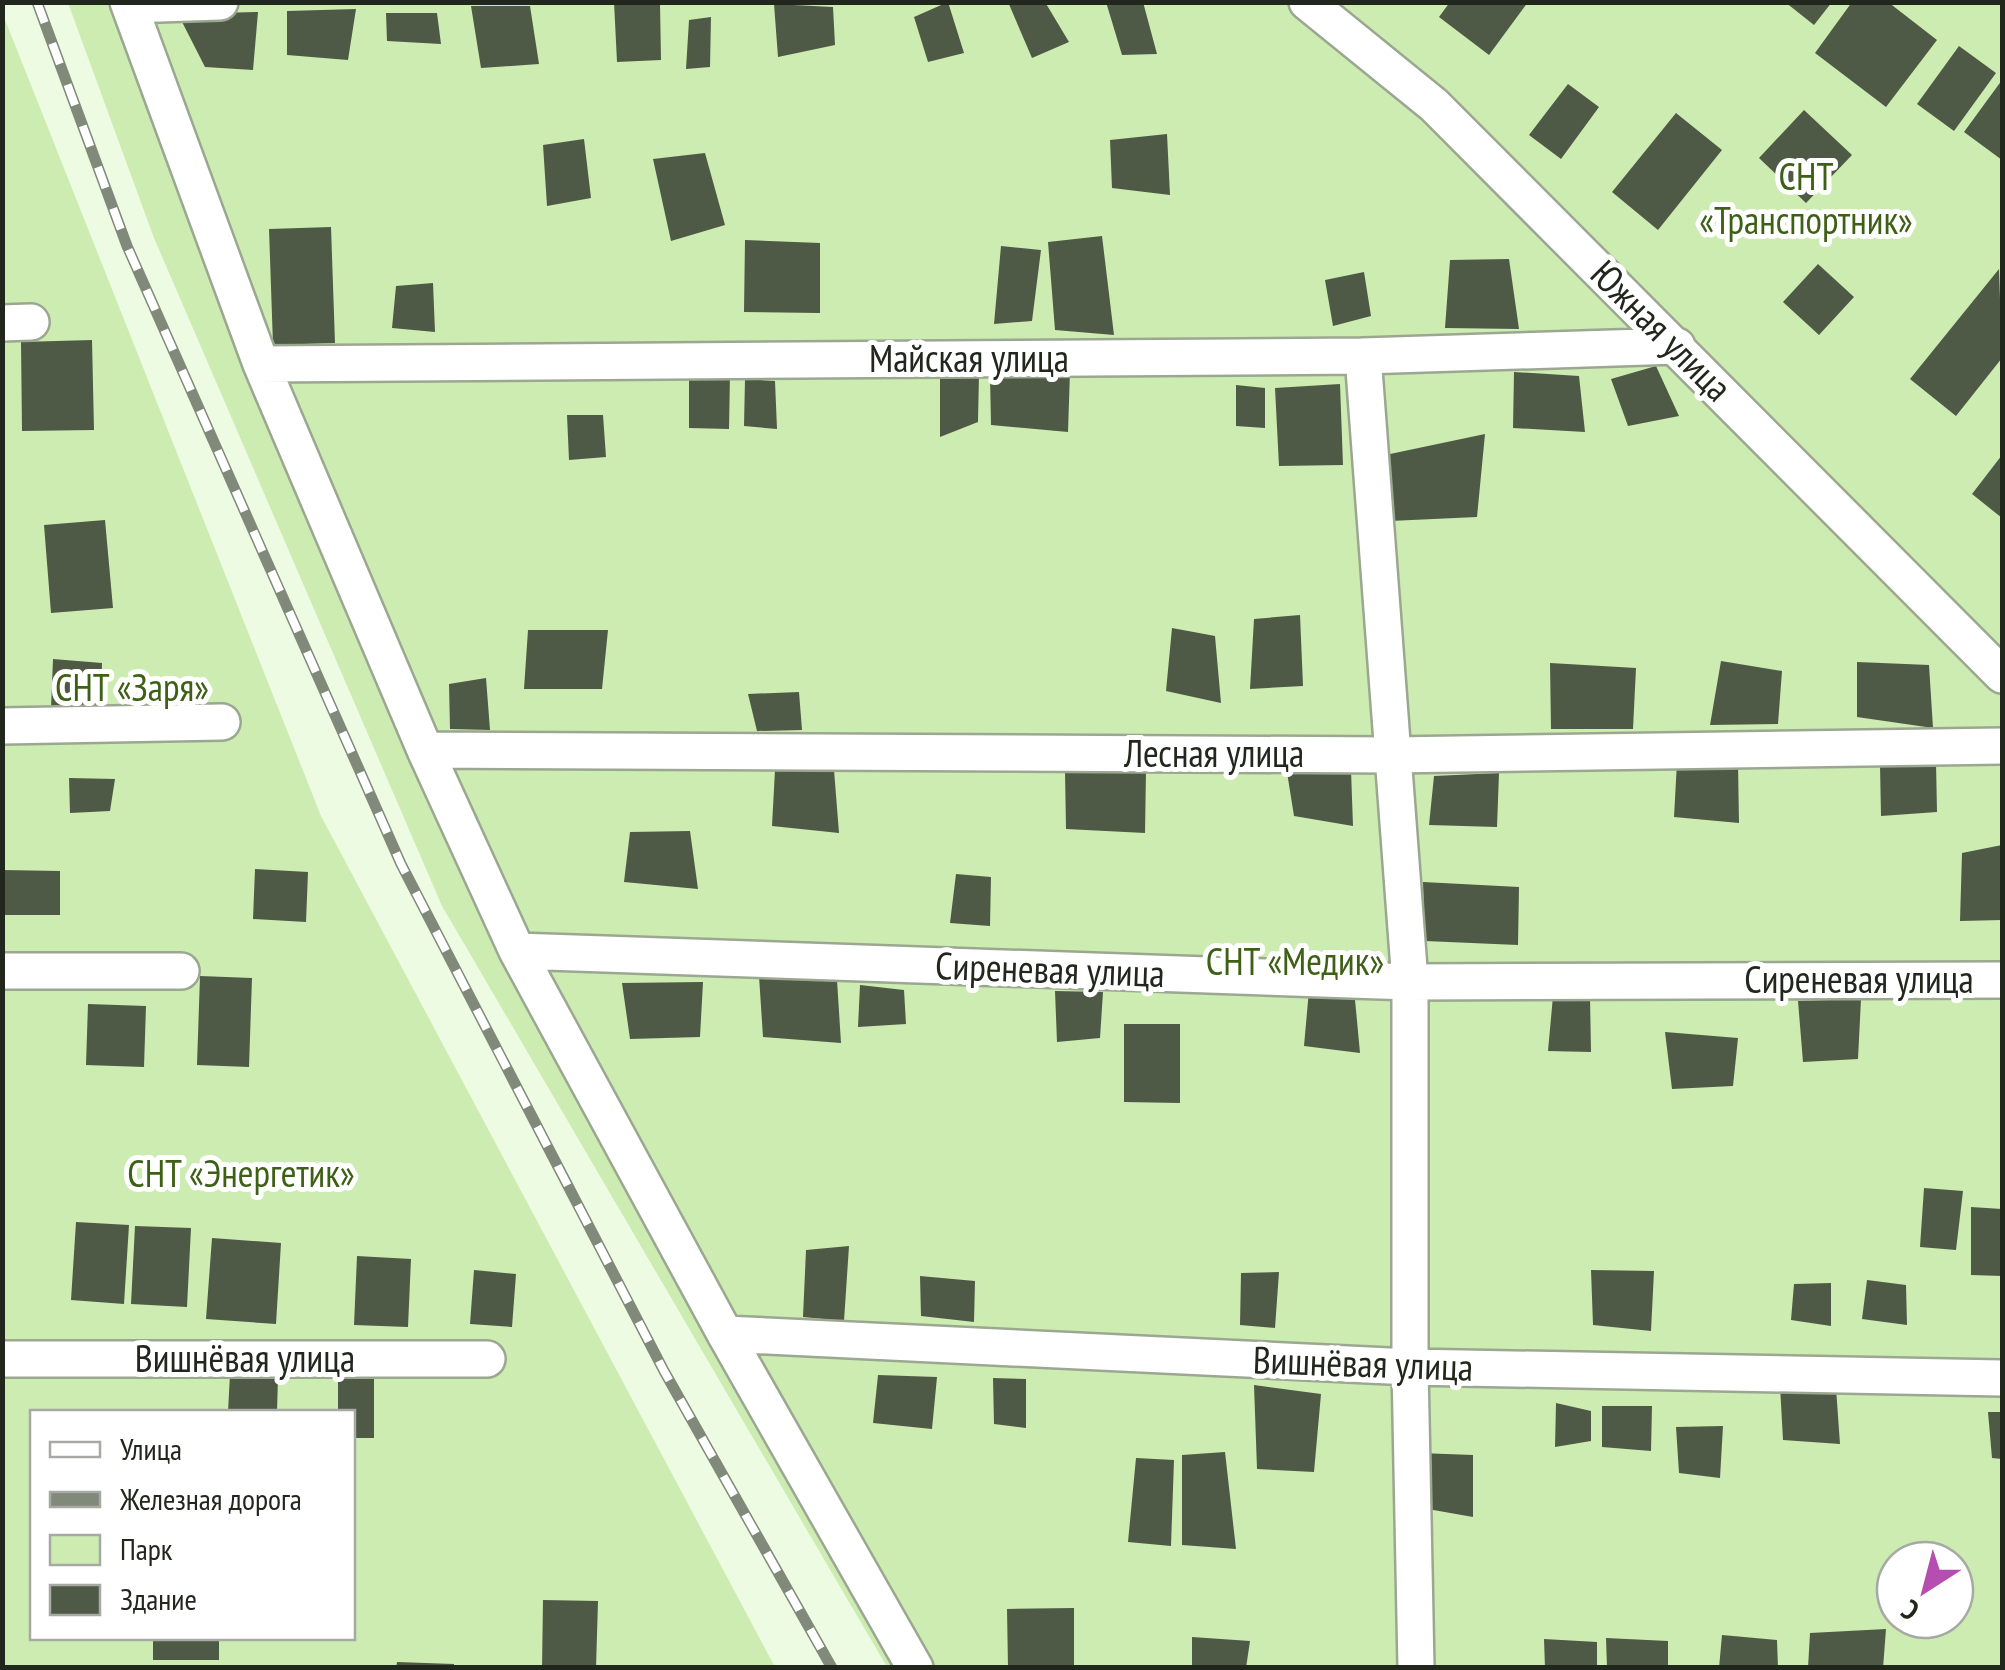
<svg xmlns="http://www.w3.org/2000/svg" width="2005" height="1670" font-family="'PT Sans Narrow',sans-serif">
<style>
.green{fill:#ccecb2;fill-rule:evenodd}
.building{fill:#4f5a46}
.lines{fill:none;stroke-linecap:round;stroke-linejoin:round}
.street-casing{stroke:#9ba791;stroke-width:40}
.street{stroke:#fff;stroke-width:35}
.rail-casing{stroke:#818a7a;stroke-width:11}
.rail{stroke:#fff;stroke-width:8;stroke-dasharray:22;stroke-linecap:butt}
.labels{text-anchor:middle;stroke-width:10;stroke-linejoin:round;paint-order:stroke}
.park-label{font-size:38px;fill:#3e6016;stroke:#fff}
.street-label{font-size:38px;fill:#22271e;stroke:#fff}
</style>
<rect width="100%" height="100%" fill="#edfbe3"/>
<path class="green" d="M68,3H2002V1667H887L442,906L154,238ZM1895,1560H1955V1620H1895Z
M2,12L321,816L775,1667H3ZM32,1412H352V1638H32Z"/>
<path class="building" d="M614,2L660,3L661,60L617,62Z
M948,2L964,53L928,62L914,17Z
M1008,2H1045L1069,42L1032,58Z
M1106,2H1143L1157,54L1122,55Z
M1450,2H1528L1489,55L1439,17Z
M1785,2H1832L1814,25Z
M1852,2H1888L1937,40L1886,107L1815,53Z
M774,4L833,7L835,45L778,57Z
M471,6H530L539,64L481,68Z
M356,9L348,60L287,55V11Z
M258,12L253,70L205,67L178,14Z
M386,13H437L441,44L387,41Z
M711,17L710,67L686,69L689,20Z
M1959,46L1996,73L1954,131L1917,104Z
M2002,80V160L1964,132Z
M1568,84L1599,107L1561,159L1529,135Z
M1804,110L1852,155L1806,203L1759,158Z
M1676,113L1722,150L1658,230L1612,192Z
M1167,134L1170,195L1112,188L1110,140Z
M584,139L591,198L547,206L543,145Z
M705,153L725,225L671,241L653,159Z
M331,227L335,343L273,345L269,229Z
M1102,236L1114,335L1055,330L1048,242Z
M745,240L820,243V313L744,312Z
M1001,246L1041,250L1032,321L994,324Z
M1509,259L1519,329L1445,328L1450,260Z
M1818,264L1854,297L1819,335L1783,302Z
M1999,269L2002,358L1956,416L1910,379Z
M1364,272L1371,316L1333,326L1325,280Z
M433,283L435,332L392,328L396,286Z
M92,340L94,430L22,431L21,342Z
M1656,366L1679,416L1628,426L1611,379Z
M1070,371L1068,432L991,425L990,376Z
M1514,372L1579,376L1585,432L1513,428Z
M730,374L729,429L689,428V375Z
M979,374L978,422L940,437V376Z
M745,379L775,381L777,429L744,426Z
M1340,384L1343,465L1279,466L1275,388Z
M1236,385L1265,388V428L1236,426Z
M567,415H603L606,457L569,460Z
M1485,434L1477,517L1390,521V454Z
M2002,455V518L1972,494Z
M105,520L113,608L51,613L44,525Z
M1300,615L1303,686L1250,689L1254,619Z
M1172,628L1215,636L1221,703L1166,691Z
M528,630H608L602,689H524Z
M53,659L102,663L101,708H51Z
M1721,661L1782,671L1778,724L1710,725Z
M1857,662L1929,665L1933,728L1857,717Z
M1550,663L1636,668L1633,729H1551Z
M486,678L490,730L450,729L449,684Z
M799,692L802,730L757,731L748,694Z
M1677,762L1738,763L1739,823L1674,817Z
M1936,762L1937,812L1881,816L1880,765Z
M1286,766L1351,770L1353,826L1294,816Z
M775,770H834L839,833L772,826Z
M1146,770L1145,833L1066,829L1065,771Z
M1499,773L1497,827L1429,825L1434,776Z
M69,778L115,779L110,811L70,813Z
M690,831L698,889L624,882L630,832Z
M2002,845V920L1960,921L1962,853Z
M255,869L308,872L306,922L253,919Z
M2,870L60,871V915H2Z
M956,874L991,877L990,926L950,923Z
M1423,882L1519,887L1518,945L1425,941Z
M200,976L252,978L249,1067L197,1065Z
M759,976L837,980L841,1043L763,1037Z
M703,982L700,1037L630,1039L622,983Z
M860,985L904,990L906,1024L858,1027Z
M1354,989L1360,1053L1304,1046L1309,990Z
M1055,991L1103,992L1100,1038L1057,1042Z
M1553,996L1590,997L1591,1052L1548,1051Z
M1861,999L1858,1059L1803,1062L1798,1001Z
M88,1004L146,1006L144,1067L86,1065Z
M1124,1024H1180V1103L1124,1102Z
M1665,1032L1738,1038L1733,1086L1672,1089Z
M1924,1188L1963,1191L1956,1250L1920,1247Z
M1971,1207L2002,1209V1276L1971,1275Z
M76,1222L129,1225L124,1304L71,1300Z
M135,1226L191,1228L187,1307L131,1304Z
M212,1238L281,1243L276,1324L206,1319Z
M849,1246L844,1321L803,1317L806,1250Z
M357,1256L411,1259L408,1327L354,1325Z
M474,1270L516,1274L512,1327L470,1324Z
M1591,1270L1654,1271L1651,1331L1593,1325Z
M1279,1272L1275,1328L1240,1325L1241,1273Z
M920,1276L975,1281L974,1322L921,1316Z
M1867,1280L1906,1285L1907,1325L1862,1319Z
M1831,1283V1326L1791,1320L1794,1284Z
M338,1372H374V1438H352V1412H338Z
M230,1374L278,1376L277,1412H228Z
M878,1375L937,1377L932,1429L873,1423Z
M993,1378L1026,1379V1428L994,1424Z
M1254,1385L1321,1394L1314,1472L1257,1469Z
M1780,1386L1836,1388L1840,1444L1783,1440Z
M1556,1403L1591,1411V1441L1555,1447Z
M1602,1406H1652L1651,1451L1602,1447Z
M1988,1412H2002V1459L1992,1458Z
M1723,1426L1720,1478L1679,1473L1676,1427Z
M1225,1452L1236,1549L1182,1545V1455Z
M1419,1453L1473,1455V1517L1422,1508Z
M1136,1458L1174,1460L1171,1546L1128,1542Z
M543,1600L598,1601L596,1668H542Z
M1074,1608V1668H1008L1007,1609Z
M1886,1629L1883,1668H1808L1810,1633Z
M1722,1635L1777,1640L1778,1668H1719Z
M1192,1637L1250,1641L1246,1668H1192Z
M153,1638H219V1660H153Z
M1606,1638L1668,1641V1668H1607Z
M1544,1639L1597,1642V1668H1545Z
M397,1662L454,1664V1668H396Z"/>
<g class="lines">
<g class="street-casing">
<path id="street" d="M128,2L261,364L425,750L517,951L725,1334L915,1668
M1307,2L1434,105L2002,675
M129,5L220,2
M2,323L31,322
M1363,356L1410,982V1367L1416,1668
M261,364L1363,356L1677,346
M2,726L222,722
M425,750L1391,755L2002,746
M517,951L1410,982L2002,980
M2,971H181
M725,1334L1410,1367L2002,1378
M2,1359H487"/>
</g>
<use href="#street" class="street"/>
<g class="rail-casing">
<path id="rail" d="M37,2L127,246L401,864L664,1371L832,1668"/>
</g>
<use href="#rail" class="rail"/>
</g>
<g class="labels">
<g class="park-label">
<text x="1806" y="190">СНТ<tspan x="1806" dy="44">«Транспортник»</tspan></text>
<text x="132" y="701">СНТ «Заря»</text>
<text x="1295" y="975">СНТ «Медик»</text>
<text x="241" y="1187">СНТ «Энергетик»</text>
</g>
<g class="street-label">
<text transform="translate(1661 331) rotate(45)" y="13">Южная улица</text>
<text x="969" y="372">Майская улица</text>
<text x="1214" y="767">Лесная улица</text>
<text transform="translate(1050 970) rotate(2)" y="13">Сиреневая улица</text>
<text x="1859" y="993">Сиреневая улица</text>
<text x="245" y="1372">Вишнёвая улица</text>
<text transform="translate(1363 1364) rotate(2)" y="13">Вишнёвая улица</text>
</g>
</g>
<rect width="2005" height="1670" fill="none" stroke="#22271e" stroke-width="10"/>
<rect x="30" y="1410" width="325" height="230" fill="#ffffff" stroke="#a7a9a5" stroke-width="2.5"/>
<rect x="50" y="1442" width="50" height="15" fill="#ffffff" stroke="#a7a9a5" stroke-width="2.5"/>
<text x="120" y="1460" font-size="30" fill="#22271e">Улица</text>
<rect x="50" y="1492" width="50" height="15" fill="#818a7a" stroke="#a7a9a5" stroke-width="2.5"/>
<text x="120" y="1510" font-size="30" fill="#22271e">Железная дорога</text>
<rect x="50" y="1535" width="50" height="30" fill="#ccecb2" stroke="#a7a9a5" stroke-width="2.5"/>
<text x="120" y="1560" font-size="30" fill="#22271e">Парк</text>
<rect x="50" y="1585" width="50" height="30" fill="#4f5a46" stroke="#a7a9a5" stroke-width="2.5"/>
<text x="120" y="1610" font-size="30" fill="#22271e">Здание</text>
<g transform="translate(1925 1590) rotate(216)"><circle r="48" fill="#ffffff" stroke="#a7a9a5" stroke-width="2.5"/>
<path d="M0-8L18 38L0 25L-18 38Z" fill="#b64db0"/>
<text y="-15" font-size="28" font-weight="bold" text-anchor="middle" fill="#22271e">С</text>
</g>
</svg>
